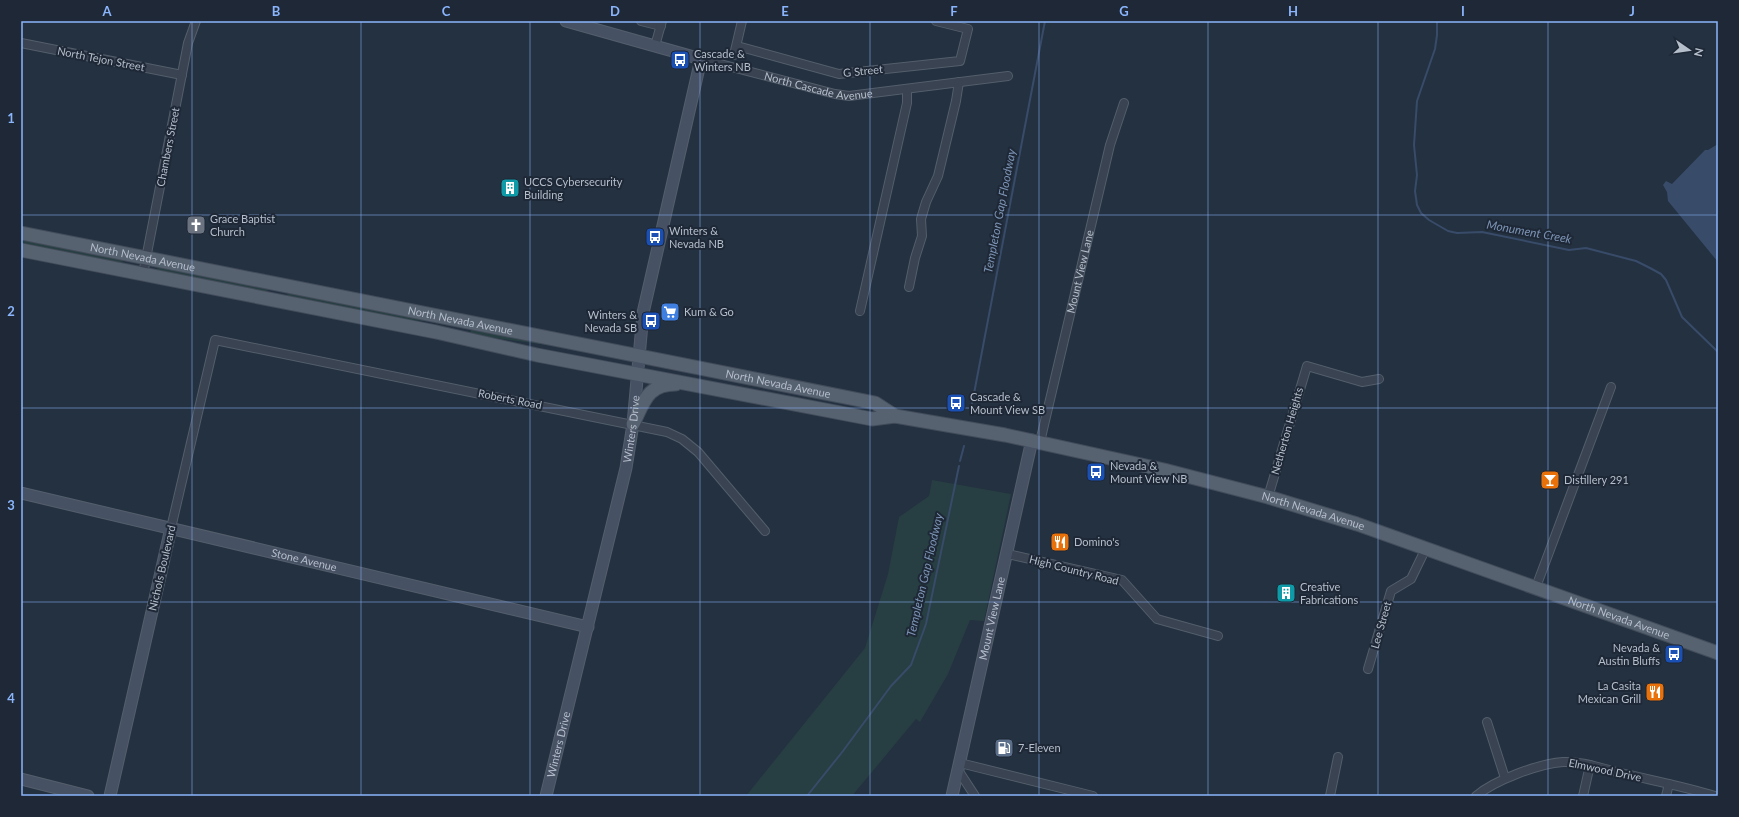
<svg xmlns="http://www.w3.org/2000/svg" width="1739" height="817" font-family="Lato,sans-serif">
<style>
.green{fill:#273f42}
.water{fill:#384b69}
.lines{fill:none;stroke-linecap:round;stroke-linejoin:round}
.stream{stroke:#384b69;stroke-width:2}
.street-casing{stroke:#545e6b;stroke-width:10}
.secondary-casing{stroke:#545e6b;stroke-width:13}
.primary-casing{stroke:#424c5a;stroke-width:15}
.street{stroke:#394351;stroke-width:8}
.secondary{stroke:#475164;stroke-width:11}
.primary{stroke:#576271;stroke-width:13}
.grid{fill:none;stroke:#8ab5fc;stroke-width:1;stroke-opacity:0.55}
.labels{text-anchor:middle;stroke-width:4;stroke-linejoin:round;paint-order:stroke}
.poi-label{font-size:11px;fill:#b5becb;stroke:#1e2836;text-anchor:start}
.street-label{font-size:11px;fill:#b5becb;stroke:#1e2836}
.water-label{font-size:12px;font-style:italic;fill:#7c93b4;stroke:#1e2836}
.neatline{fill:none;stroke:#8ab5fc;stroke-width:1.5}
.grid-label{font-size:13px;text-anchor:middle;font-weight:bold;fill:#8ab5fc}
</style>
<rect width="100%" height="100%" fill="#243141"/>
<path class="green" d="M21,237L123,258L124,261L118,263L21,246Z
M158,265L268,287V290L266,292L157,271Z
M290,293L428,319V321L385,319L288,297L287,294Z
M477,327L562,347L473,335L470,333L471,330Z
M932,480L1011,494L984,621L970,620L948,674L920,722L916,719L852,796H746L865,648L888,574L899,517L929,496Z"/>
<path class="water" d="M1718,144V262L1668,201L1667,192L1663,185L1666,181L1672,184L1705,150H1708Z"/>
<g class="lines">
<path class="stream" d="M1437,21V35L1435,49L1417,101L1414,145L1417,175L1415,191L1417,205L1421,213L1429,220L1448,231L1457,233L1482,232L1569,250L1586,248L1636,261L1650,268L1661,274L1666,280L1682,317L1718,352
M972,404L1045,21
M960,461L964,446
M807,796L843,751L891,686L911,665L926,624L959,466"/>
<g class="street-casing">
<g id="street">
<path d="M641,21L661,26"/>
<path d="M21,43L182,75"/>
<path d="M655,46L662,21"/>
<path d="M737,46L839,74L960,61L968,29L936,21"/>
<path d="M734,55L742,21"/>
<path id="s1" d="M701,59L835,94L849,96L1008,76"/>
<path d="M143,274L188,43L196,21"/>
<path d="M909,287L915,258L922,236L921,219L926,202L938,176L956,101L959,82"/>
<path d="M860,311L907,103V90"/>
<path id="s2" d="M1040,442L1110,145L1124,103"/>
<path d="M1268,497L1307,366L1362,382L1379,379"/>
<path d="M171,528L215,340L667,432L682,439L698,452L765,531"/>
<path d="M1008,554L1122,580L1157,619L1218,636"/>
<path d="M1536,587L1611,387"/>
<path d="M1368,669L1391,591L1411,579L1426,548"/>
<path d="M1487,722L1505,778"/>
<path d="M960,763L1093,796"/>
<path d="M958,770L975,796"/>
<path d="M1330,796L1338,757"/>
<path d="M1476,796C1495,780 1538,764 1563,762C1581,761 1600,768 1617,772C1650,780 1683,786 1715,796"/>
<path d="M1583,796L1590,765"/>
<path d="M1666,796L1669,784"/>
</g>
</g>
<g class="secondary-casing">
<g id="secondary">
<path id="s3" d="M21,493L588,627"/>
<path d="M21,779L88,796"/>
<path d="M110,796L171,528"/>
<path id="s4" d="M546,796L626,468L633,424L643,313L701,59L566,21"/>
<path id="s5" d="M952,796L1032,440"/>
</g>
</g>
<g class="primary-casing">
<g id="primary">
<path id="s6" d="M21,233L875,403L895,416"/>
<path id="s7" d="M21,250L436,332L537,355L872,419L895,416L1005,435L1164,470L1268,497L1357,524L1718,653"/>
<path d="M633,424C644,402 647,384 676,384"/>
</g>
</g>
<use href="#street" class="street"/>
<use href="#secondary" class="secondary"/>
<use href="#primary" class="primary"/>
</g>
<path class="grid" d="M192,21V796M361,21V796M530,21V796M700,21V796M870,21V796M1039,21V796M1208,21V796M1378,21V796M1548,21V796M21,215H1718M21,408H1718M21,602H1718"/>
<defs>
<g id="bus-square" transform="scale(1)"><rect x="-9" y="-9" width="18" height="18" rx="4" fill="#1a4fb4" stroke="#1e2836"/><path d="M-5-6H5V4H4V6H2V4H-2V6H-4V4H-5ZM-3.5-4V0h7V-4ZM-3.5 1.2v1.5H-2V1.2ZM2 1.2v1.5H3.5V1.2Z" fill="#fff"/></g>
<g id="building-square" transform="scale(1)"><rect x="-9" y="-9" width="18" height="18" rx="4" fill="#0f9aa8" stroke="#1e2836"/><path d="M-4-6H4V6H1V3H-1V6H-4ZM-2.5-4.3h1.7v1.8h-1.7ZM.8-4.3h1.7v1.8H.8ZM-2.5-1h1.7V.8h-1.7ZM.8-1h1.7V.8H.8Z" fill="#fff"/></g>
<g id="church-square" transform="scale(1)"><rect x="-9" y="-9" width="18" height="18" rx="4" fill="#6b7280" stroke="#1e2836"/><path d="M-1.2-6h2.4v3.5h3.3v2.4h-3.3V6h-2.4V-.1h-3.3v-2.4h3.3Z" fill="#fff"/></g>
<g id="supermarket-square" transform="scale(1)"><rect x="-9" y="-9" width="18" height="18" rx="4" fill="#3f7fe0" stroke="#1e2836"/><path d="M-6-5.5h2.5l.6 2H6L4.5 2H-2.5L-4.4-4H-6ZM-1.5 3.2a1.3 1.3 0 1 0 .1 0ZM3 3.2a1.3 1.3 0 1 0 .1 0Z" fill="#fff"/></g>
<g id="bar-square" transform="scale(1)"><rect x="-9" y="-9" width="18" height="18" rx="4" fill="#e8710a" stroke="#1e2836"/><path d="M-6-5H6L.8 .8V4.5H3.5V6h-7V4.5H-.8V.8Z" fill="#fff"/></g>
<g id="restaurant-square" transform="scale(1)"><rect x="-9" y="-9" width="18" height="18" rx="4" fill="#e8710a" stroke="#1e2836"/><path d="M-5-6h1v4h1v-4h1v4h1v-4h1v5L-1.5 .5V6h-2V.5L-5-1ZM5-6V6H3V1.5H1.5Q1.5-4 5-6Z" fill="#fff"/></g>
<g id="fuel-square" transform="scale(1)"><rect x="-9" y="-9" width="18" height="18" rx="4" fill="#5c6f8a" stroke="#1e2836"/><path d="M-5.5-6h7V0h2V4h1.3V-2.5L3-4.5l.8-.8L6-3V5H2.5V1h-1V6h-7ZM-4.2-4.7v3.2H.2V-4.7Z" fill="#fff"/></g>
</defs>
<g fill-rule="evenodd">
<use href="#bus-square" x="680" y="60"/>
<use href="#building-square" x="510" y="188"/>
<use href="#church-square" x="196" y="225"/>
<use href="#bus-square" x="655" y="237"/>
<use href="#supermarket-square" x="670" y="312"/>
<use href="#bus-square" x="651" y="321"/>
<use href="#bus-square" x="956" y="403"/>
<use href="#bus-square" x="1096" y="472"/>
<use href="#bar-square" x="1550" y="480"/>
<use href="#restaurant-square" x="1060" y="542"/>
<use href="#building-square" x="1286" y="593"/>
<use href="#bus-square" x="1674" y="654"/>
<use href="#restaurant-square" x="1655" y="692"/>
<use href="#fuel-square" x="1004" y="748"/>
</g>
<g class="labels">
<g class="poi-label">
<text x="694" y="58">Cascade &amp;<tspan x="694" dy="13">Winters NB</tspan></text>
<text x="524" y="186">UCCS Cybersecurity<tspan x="524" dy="13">Building</tspan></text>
<text x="210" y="223">Grace Baptist<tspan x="210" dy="13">Church</tspan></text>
<text x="669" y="235">Winters &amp;<tspan x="669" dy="13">Nevada NB</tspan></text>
<text x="684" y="316">Kum &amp; Go</text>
<text x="637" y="319" text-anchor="end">Winters &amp;<tspan x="637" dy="13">Nevada SB</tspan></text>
<text x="970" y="401">Cascade &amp;<tspan x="970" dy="13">Mount View SB</tspan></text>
<text x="1110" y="470">Nevada &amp;<tspan x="1110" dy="13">Mount View NB</tspan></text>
<text x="1564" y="484">Distillery 291</text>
<text x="1074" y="546">Domino's</text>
<text x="1300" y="591">Creative<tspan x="1300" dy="13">Fabrications</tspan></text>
<text x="1660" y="652" text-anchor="end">Nevada &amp;<tspan x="1660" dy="13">Austin Bluffs</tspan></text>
<text x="1641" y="690" text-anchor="end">La Casita<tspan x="1641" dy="13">Mexican Grill</tspan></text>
<text x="1018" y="752">7-Eleven</text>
</g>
<g class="street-label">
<text transform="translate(101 59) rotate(11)" y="4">North Tejon Street</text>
<text transform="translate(863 71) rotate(-6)" y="4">G Street</text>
<text dy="4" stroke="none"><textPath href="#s1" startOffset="121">North Cascade Avenue</textPath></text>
<text transform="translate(168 147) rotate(-79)" y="4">Chambers Street</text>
<text dy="4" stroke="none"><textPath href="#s6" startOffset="124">North Nevada Avenue</textPath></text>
<text dy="4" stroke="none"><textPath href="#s2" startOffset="175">Mount View Lane</textPath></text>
<text dy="4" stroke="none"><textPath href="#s6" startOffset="448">North Nevada Avenue</textPath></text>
<text dy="4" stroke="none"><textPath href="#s6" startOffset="772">North Nevada Avenue</textPath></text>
<text transform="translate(510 399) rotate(11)" y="4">Roberts Road</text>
<text dy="4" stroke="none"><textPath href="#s4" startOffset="377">Winters Drive</textPath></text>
<text transform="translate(1287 431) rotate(-74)" y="4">Netherton Heights</text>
<text dy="4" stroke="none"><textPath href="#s7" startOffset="1320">North Nevada Avenue</textPath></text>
<text dy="4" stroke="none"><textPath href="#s3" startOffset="291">Stone Avenue</textPath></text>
<text transform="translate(162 568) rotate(-77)" y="4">Nichols Boulevard</text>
<text transform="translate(1074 570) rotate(14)" y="4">High Country Road</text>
<text dy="4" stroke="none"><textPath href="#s7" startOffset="1644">North Nevada Avenue</textPath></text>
<text dy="4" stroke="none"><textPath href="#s5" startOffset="182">Mount View Lane</textPath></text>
<text transform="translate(1381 625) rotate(-74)" y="4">Lee Street</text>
<text dy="4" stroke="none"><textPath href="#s4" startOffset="53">Winters Drive</textPath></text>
<text transform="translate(1605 770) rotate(12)" y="4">Elmwood Drive</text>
</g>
<g class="water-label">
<text transform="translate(1000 211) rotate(-79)" y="4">Templeton Gap Floodway</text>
<text transform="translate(1529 232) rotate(10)" y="4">Monument Creek</text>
<text transform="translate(925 575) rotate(-77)" y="4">Templeton Gap Floodway</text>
</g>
</g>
<rect width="1739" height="817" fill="none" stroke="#1e2836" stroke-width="44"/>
<g transform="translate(1689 50) rotate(103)" stroke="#1e2836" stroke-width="3" paint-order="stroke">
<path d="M0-3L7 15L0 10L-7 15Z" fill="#b5becb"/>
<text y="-6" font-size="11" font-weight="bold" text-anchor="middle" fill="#b5becb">N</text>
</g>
<rect x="22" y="22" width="1695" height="773" class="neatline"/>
<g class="grid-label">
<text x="107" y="16">A</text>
<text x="276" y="16">B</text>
<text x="446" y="16">C</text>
<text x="615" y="16">D</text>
<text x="785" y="16">E</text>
<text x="954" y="16">F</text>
<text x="1124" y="16">G</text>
<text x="1293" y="16">H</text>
<text x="1463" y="16">I</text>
<text x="1632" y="16">J</text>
<text x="11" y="123">1</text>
<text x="11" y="316">2</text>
<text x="11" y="510">3</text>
<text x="11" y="703">4</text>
</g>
</svg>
